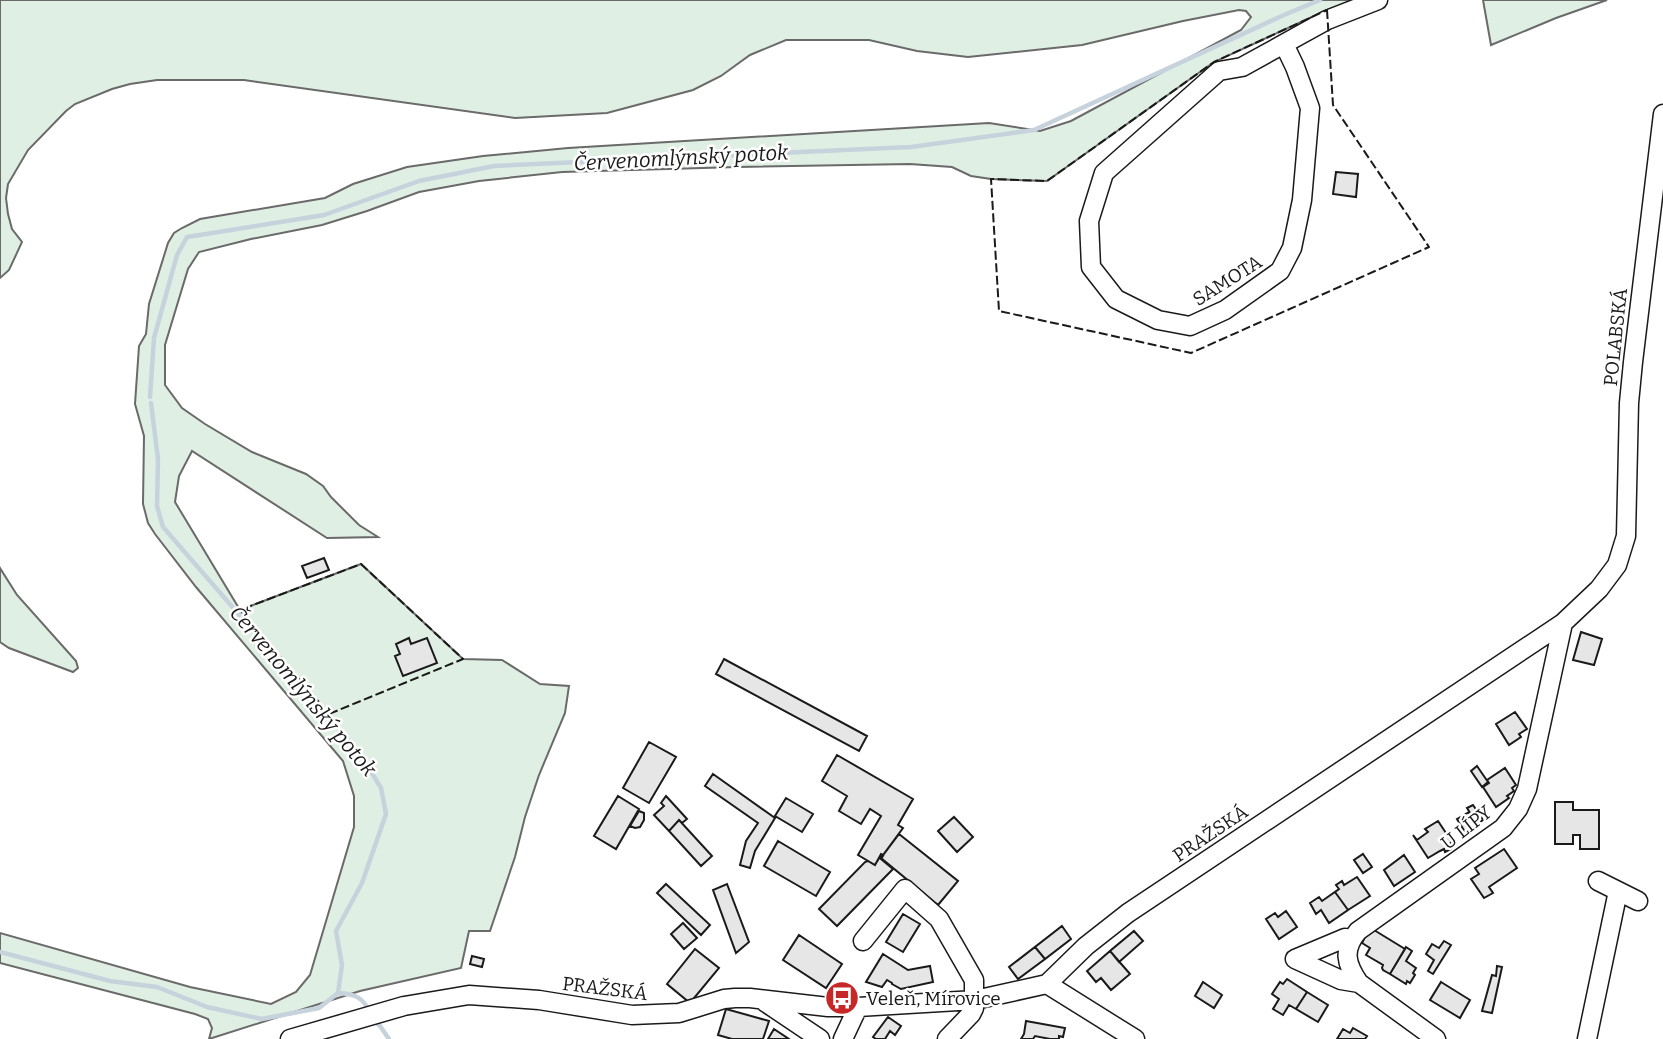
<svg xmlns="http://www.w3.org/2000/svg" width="1663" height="1039" font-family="Bitter,serif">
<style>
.green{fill:#e0efe3;stroke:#6a6a6a;stroke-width:2}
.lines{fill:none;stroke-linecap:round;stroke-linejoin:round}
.stream{stroke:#c6d2dc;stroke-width:4.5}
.building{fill:#e6e6e6;stroke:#1a1a1a;stroke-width:2}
.minor-casing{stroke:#1a1a1a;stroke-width:21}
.minor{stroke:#fff;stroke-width:18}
.fence{stroke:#1a1a1a;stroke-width:2;stroke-dasharray:9 3.5;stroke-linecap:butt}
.labels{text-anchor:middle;stroke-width:5;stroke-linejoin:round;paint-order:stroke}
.street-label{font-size:19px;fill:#1a1a1a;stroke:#fff}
.poi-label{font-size:19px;fill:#1a1a1a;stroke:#fff;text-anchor:start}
.water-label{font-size:21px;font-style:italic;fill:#1a1a1a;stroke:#fff}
</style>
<rect width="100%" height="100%" fill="#fff"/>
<path class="green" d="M0,0H1355L1327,10L1214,62L1047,181L991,179L971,176L952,167L910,164L738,167L562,172L479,181L419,192L367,211L322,225L251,239L199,252L188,269L165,345V385L182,408L205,424L252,452L306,474L323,486L331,497L359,525L378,537L327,538L192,451L179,476L175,502L240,610L361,564L463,659L502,660L540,684L569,686L565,713L539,775L525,817L515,857L490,931H469L461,968L360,991L209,1039L212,1028L208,1019L195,1014L0,963V933L190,987L271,1004L296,992L310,975L354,827V796L343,761L196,587L155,534L148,523L143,504L144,436L135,404L139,346L146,334L149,304L168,243L174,233L182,228L200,219L325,198L353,184L407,167L483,156L568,148L989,123L1040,131L1071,121L1241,30L1251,17L1246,11L1239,10L1183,21L1082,45L968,57L917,51L869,40H786L750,55L721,76L693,90L607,113L515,118L244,80H157L130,84L112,89L75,104L66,111L28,150L8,184L6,198L8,214L12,229L22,242L9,270L0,278Z
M1483,0H1607L1556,18L1491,45Z
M0,568L17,595L76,661L78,668L73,672L9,648L0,642Z"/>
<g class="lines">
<path class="stream" d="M150,397L154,338L177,255L187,237L324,215L419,181L494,166L911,147L1034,130L1284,15L1320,0
M151,403L158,459L157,506L163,527L361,755L381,788L386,814L362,883L336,931L342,965L338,993
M0,952L110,981L157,987L207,1007L262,1019L319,1008L338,993
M338,993C355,994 363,997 370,1013
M374,1021L380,1026L389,1039"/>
</g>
<path class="building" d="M1336,172L1358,174L1356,197L1333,194Z
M324,558L329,570L307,578L302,566Z
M1581,632L1602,639L1594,665L1573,660Z
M409,638L411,644L427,638L437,663L403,676L395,656L400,654L396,644Z
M724,659L867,736L859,751L716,674Z
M1515,712L1527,729L1519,734L1521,737L1509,745L1496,724Z
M649,742L676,757L649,803L623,788Z
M837,755L913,799L898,825L903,828L883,855L881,854L875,865L858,855L881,816L870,809L861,824L839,811L847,796L822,781Z
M1477,766L1488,782L1482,787L1471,771Z
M1505,768L1516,785L1512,788L1514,791L1507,796L1509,798L1496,807L1483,787L1489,783L1487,780Z
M713,774L775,818L755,851L750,868L740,865L746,841L758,823L705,786Z
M618,796L639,809L616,849L594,836Z
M666,796L687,819L682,823L679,820L669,831L654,815L664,806L661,803Z
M786,798L813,814L802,832L775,816Z
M1555,802H1573V810H1599V849H1580V835H1573V844H1555Z
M1473,805L1483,820L1477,824L1467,808Z
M639,811L644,813V820L640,827L635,828L630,826Z
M1469,812L1477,824L1465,832L1457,819Z
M954,817L973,837L957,852L938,831Z
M679,820L712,856L701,866L669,831Z
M1438,821L1452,842L1448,845L1451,849L1445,852L1444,849L1440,851L1428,858L1413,835L1417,840L1428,832L1425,829Z
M899,834L958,881L938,905L881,858Z
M778,841L830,872L816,896L764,866Z
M1504,849L1517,868L1489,887L1493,893L1484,898L1471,879L1479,874L1475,868Z
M1363,854L1372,867L1363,873L1354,860Z
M881,855L883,856L881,859L893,869L837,926L819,909L865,862L868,861L875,865Z
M1404,855L1415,872L1394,886L1384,870Z
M1357,877L1370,896L1348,910L1335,892L1339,889L1336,885L1342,881L1344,885Z
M666,884L710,925L701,935L657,893Z
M727,884L749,942L736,953L713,890Z
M1335,892L1348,910L1329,923L1321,910L1316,914L1310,903L1319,897L1322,901Z
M1286,911L1297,927L1279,939L1266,919L1275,913L1278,917Z
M903,914L920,924L903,952L886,942Z
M683,923L697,938L684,949L671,934Z
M1062,926L1071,939L1045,959L1035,947Z
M1374,930L1405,949L1390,974L1383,970L1382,968L1383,965L1366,955L1370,948L1362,943L1365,937Z
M1134,931L1143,941L1119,962L1110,951Z
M799,935L842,964L826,988L783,960Z
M1444,941L1451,945L1433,974L1428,971L1434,960L1426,954L1432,944L1439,948Z
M1035,947L1045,959L1018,979L1009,967Z
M1406,947L1412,951L1406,961L1416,968L1413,973L1415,975L1410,983L1407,981L1406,984L1390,974Z
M695,949L719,968L690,1003L667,984Z
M1110,951L1130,974L1111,990L1101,978L1096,982L1087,971Z
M883,954L908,970L930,966L933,982L901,989L892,984V983L887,980L882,987L866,982Z
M472,956L484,959L482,967L470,964Z
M1497,966L1502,967L1492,1013L1482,1011L1492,975L1496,976Z
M1287,979L1307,992L1296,1009L1289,1005L1283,1015L1273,1009L1279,999L1272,994L1280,982L1283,984Z
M1203,982L1222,995L1214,1008L1195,996Z
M1441,982L1470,1000L1460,1018L1430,1000Z
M1307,992L1328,1005L1318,1022L1296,1009Z
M726,1009L769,1021L763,1039H732L718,1035Z
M888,1017L901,1026L895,1035L890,1031L885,1039H876L873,1037Z
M1026,1021L1065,1028L1063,1037L1059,1036V1039H1050L1035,1036L1033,1039H1021L1024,1034Z
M1353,1028L1367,1036L1365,1039H1337L1343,1029L1350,1033Z
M774,1029L789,1039H768Z"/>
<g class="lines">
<g class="minor-casing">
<path id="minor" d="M1284,44L1295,67L1310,108L1302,200L1292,248L1280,271L1225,310L1190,326L1158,320L1116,299L1091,267L1089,221L1104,173L1219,71L1242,67L1327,20L1378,0
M1598,881L1638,901
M1351,939L1345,938L1295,959L1341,980L1359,983
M863,941L905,889L939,919L974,980V1008L971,1014L947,1039
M1047,984L1135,1039
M765,1002L820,1039
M290,1039L404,1006L469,995L539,1000L632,1015L679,1013L724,999L735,998H750L828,1007H858L975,1000L1047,984L1086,946L1128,913L1563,623L1599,589L1617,565L1626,536L1629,403L1633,362L1663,114
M843,1039L858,1007
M1436,1039L1359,983C1346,964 1342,950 1358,931L1503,828L1518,809L1527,789L1563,623
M1587,1039L1618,891"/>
</g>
<use href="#minor" class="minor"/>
<path class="fence" d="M1327,10L1333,105L1429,247L1191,353L999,311L991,179L1047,181L1214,62Z
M361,564L463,659L329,714L240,610Z"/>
</g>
<defs>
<g id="bus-disc" transform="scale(1.75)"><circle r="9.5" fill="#c62828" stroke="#fff"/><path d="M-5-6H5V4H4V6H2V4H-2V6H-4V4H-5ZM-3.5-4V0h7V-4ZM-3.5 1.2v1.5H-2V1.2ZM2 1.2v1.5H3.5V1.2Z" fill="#fff"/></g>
</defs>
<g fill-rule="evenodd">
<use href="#bus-disc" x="842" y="998"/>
</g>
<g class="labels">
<g class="street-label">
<text transform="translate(1227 280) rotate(-32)" y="7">SAMOTA</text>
<text transform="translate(1615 337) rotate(-84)" y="7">POLABSKÁ</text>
<text transform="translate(1466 827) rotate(-38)" y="7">U LÍPY</text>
<text transform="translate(1210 833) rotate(-34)" y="7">PRAŽSKÁ</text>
<text transform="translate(605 988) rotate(7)" y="7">PRAŽSKÁ</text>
</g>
<g class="poi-label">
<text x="866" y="1005">Veleň, Mírovice</text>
</g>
<g class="water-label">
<text transform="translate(681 158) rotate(-3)" y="7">Červenomlýnský potok</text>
<text transform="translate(303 691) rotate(50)" y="7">Červenomlýnský potok</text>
</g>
</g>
</svg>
